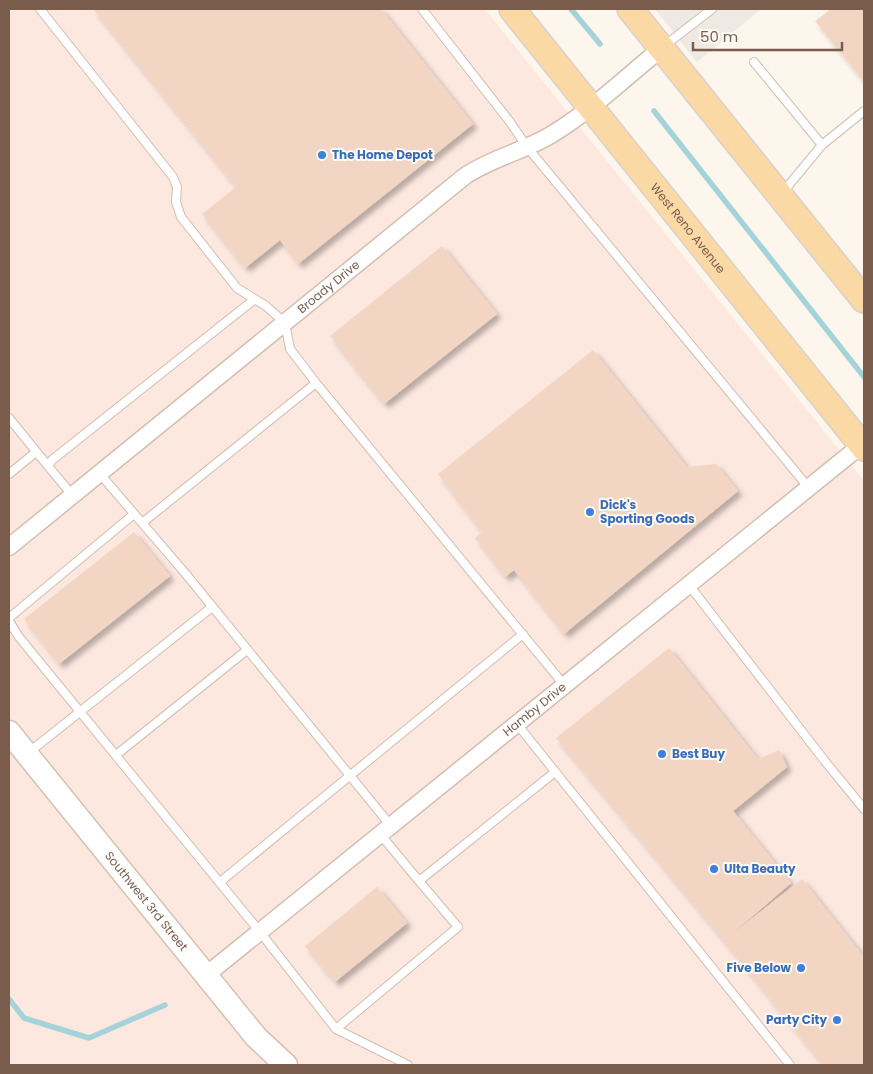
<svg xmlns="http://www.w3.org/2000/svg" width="873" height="1074" font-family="Poppins,sans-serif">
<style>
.commercial{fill:#fde8e0}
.industrial{fill:#efe9e4}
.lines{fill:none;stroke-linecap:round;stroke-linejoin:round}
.stream{stroke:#a5d3da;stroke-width:5.5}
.building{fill:#f3d5c3;filter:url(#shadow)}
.lane-casing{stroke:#d1beb0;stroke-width:10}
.street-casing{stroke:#d1beb0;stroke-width:19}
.secondary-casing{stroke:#d6c0b0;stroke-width:25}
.primary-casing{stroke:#dad1cd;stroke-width:28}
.lane{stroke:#fff;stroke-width:8}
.street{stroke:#fff;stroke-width:16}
.secondary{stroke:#fff;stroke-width:22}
.primary{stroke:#fbd9a5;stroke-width:25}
.shop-dot{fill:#3f7fe0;stroke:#fffaf3;stroke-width:2}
.labels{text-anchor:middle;stroke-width:4;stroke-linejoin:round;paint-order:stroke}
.shop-label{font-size:12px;font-weight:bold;fill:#366cbe;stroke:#fffaf3;text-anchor:start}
.street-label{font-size:12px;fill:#7a5c4d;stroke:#fffaf3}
</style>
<defs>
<filter id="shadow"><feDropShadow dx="4.5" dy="4.5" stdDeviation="2.5" flood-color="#0004"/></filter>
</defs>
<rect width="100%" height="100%" fill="#fdf6ec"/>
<path class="commercial" d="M9,9H485L864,481V1065H9Z"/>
<path class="industrial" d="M655,9H761L697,62Z"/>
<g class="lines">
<path class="stream" d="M571,9L600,44
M654,111L864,377
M9,999L24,1018L89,1038L165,1005"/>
</g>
<path class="building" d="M93,9H381L473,124L298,264L280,240L245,268L202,214L236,187Z
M831,9H864V82L815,21Z
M442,246L497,314L384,404L330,336Z
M593,350L687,467L716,464L738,491L564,634L514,570L505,577L475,538L482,532L438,474Z
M134,532L170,576L59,664L24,619Z
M669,648L758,759L779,750L787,767L733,811L791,883L732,934L802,879L864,957V1065H823L724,941L556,738Z
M377,887L407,923L335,982L305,946Z"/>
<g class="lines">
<g class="lane-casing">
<path id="lane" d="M40,9L173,177L177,187L176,202L181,217L237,288L266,306L285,323L290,349L316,383L565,686
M422,9L510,122L527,147L809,488
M664,46L712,9
M754,62L822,145
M783,192L822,145L864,111
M9,418L48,466
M9,474L36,452
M100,474L185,573L391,826
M73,496L48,466L52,460L255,299
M142,523L316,383
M689,585L824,760L864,809
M9,618L134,514
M9,621L19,637L260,932L336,1029
M517,724L790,1065
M28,753L212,607
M116,755L247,650
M380,834L419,881
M220,882L523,634
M408,1065L336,1029L458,927L419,881L555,772"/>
</g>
<g class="street-casing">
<g id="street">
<path id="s1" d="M9,547L465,176C493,157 526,151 554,133C592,110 627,76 662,48"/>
<path id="s2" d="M205,976L864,443"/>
</g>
</g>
<g class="secondary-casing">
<g id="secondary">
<path id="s3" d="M9,732L256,1037L286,1065"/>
</g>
</g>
<g class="primary-casing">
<g id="primary">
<path id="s4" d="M512,9L864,448"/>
<path d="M630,9L864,300"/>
</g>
</g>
<use href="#lane" class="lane"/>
<use href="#street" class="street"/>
<use href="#secondary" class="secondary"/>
<use href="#primary" class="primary"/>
</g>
<g class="shop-dot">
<circle cx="322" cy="155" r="5"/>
<circle cx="590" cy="512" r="5"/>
<circle cx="662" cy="754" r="5"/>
<circle cx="714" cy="869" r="5"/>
<circle cx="801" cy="968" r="5"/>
<circle cx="837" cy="1020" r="5"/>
</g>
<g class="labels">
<g class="shop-label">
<text x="332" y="159">The Home Depot</text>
<text x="600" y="509">Dick's<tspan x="600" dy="14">Sporting Goods</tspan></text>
<text x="672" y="758">Best Buy</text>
<text x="724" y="873">Ulta Beauty</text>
<text x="791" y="972" text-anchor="end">Five Below</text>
<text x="827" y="1024" text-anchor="end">Party City</text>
</g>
<g class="street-label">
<text dy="4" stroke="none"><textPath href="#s4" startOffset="281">West Reno Avenue</textPath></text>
<text dy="4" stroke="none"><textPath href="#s1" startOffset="412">Broady Drive</textPath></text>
<text dy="4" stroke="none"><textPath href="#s2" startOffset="424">Hamby Drive</textPath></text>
<text dy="4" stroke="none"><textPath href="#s3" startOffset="218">Southwest 3rd Street</textPath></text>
</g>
</g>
<rect width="873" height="1074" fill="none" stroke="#7a5c4d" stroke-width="20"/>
<path d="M693 42v8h149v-8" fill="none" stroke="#7a5c4d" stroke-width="2.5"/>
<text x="700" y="42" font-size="15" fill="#7a5c4d" stroke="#fffaf3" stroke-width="4" paint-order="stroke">50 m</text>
</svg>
